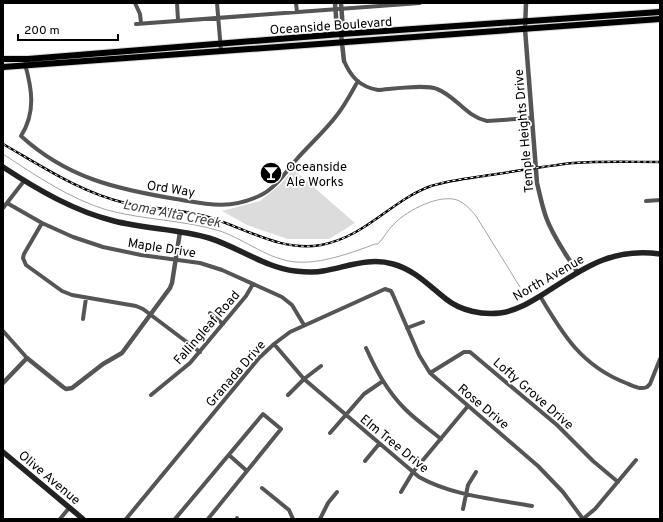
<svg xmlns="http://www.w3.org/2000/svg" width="663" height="522" font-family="Overpass,sans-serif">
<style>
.green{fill:#dcdcdc}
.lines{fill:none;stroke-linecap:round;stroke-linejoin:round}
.stream{stroke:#a3a3a3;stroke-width:1}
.primary-casing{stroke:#dbdbdb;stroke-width:8}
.minor{stroke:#555;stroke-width:4}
.tertiary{stroke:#555;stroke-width:4.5}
.secondary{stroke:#222;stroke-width:5.5}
.primary{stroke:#000;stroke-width:6}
.rail-casing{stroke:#000;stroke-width:2.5}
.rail{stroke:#fff;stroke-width:1;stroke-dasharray:3;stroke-linecap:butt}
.labels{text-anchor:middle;stroke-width:3.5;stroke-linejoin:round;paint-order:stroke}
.street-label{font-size:13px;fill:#000;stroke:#fff}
.poi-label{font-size:13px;fill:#000;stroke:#fff;text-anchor:start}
.water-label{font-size:14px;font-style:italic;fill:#444;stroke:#fff}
</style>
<rect width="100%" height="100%" fill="#fff"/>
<path class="green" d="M293,169L355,223L329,239H288L247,225L222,211L260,201L282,183Z"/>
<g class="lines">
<path class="stream" d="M3,154C35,175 70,199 107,210C144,220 184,220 220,231C246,240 269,260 296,262C321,264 351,253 375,244H378C384,238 388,229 395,223C408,210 439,194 457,200C465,203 471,210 476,216L520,287"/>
<g class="primary-casing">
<path id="primary" d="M3,59H28L341,34L660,12
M3,67L660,19"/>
</g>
<path class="minor" d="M135,3L140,14L141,23
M177,3L178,20
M217,3L221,51
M296,3L297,12
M136,24L420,3
M344,61C351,77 360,87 378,90C392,89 425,84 437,89C456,96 465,116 487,121L532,118
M25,64C32,89 36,112 21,136C67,178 116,189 176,199C206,204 229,210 259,196C275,189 285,173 296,160C309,145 325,131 337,115C345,105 351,93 358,81
M646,201L660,200
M7,203L42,223L73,237L103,247L141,255L200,263L222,270L282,297L292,305L304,325
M3,208L24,181
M42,223L24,254L23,258L26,265L62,291L72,295L136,306L143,309L200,352
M540,296C563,335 582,366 626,383C633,386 640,390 647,387L650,384L660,359
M210,313L223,324
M83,319L86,298
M407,328L423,322
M3,331L27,358
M274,344L304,379L419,477C453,496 495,499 532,506
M366,348C376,370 387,391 405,409C416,420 429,429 441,439
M430,373L464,352H470L557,425L593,461L618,482
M151,395L190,363L246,296L253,284
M288,395L304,379L321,366
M330,433L364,394L383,381
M229,455L247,471
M365,461L379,444
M262,488L289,510L293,519
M401,492L413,472L468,406
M463,509L468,485L476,472
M237,518V519
M60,519L69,508
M126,519L259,358L274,344L290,332L385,289L391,291L393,295L419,355L430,373L538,466L563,492L583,519
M175,519L263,414L281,429L208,519
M320,519L328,503L337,492
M583,519L595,509L636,460"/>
<path class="tertiary" d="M335,3L337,30L341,34
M341,3L343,30L341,34L344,61
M526,3L525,29L537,183C540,195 542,206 546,217C553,237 566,254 577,272
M3,383L27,358L63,387L66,389L72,388L103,364L122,353L170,288L172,283L180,232"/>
<path class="secondary" d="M3,167C38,190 74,211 114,221C145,229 179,229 209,238C238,247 266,268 295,271C304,272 314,273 323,271C347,267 369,257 393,264C415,270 429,286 446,299C461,311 482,315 500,313C517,311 532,301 545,293C584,268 612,247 660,254
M3,452L83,519"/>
<use href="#primary" class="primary"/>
<g class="rail-casing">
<path id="rail" d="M3,144C43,167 80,192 125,203C152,209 181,209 208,217C246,228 280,252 321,245C367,236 390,201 431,186C450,180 470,178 490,175C517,171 545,166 573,163C602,161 631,162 660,162"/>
</g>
<use href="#rail" class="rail"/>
</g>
<defs>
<g id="bar-disc" transform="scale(1.15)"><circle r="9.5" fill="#000" stroke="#fff"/><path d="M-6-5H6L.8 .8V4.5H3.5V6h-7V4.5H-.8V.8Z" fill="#fff"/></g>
</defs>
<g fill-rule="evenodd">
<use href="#bar-disc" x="271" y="173"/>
</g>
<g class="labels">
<g class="street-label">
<text transform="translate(331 25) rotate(-4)" y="5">Oceanside Boulevard</text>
<text transform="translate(523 131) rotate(-95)" y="5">Temple Heights Drive</text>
<text transform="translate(171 188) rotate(9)" y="5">Ord Way</text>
<text transform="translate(162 247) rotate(9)" y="5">Maple Drive</text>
<text transform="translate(548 277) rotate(-30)" y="5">North Avenue</text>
<text transform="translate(206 327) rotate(-49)" y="5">Fallingleaf Road</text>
<text transform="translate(235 373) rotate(-49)" y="5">Granada Drive</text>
<text transform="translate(534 393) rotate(41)" y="5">Lofty Grove Drive</text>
<text transform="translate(484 406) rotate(40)" y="5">Rose Drive</text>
<text transform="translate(395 443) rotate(39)" y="5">Elm Tree Drive</text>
<text transform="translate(50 477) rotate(40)" y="5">Olive Avenue</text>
</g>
<g class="poi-label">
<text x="286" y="171">Oceanside<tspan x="286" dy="15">Ale Works</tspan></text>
</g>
<g class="water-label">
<text transform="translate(172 213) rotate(11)" y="5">Loma Alta Creek</text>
</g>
</g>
<rect width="663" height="522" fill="none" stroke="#000000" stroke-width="8"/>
<path d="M18 34v6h100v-6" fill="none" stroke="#000000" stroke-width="2"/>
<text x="24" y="34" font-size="12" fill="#000000" stroke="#ffffff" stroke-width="3" paint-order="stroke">200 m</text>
</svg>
